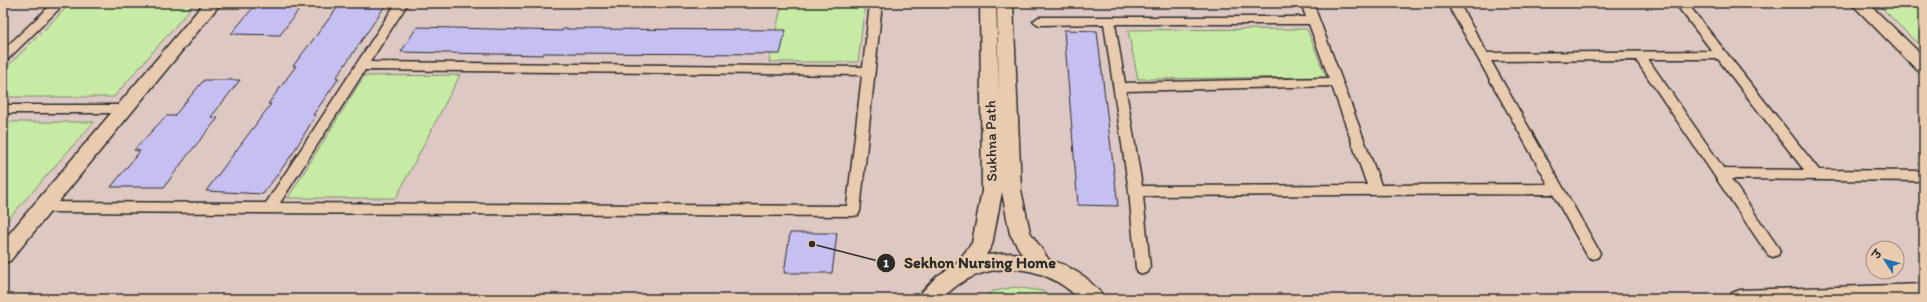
<svg xmlns="http://www.w3.org/2000/svg" width="1927" height="302" font-family="Itim,'Playpen Sans Deva',sans-serif">
<style>
.green{fill:#c7eba5;stroke:#798b68}
.building{fill:#c6c0f2;stroke:#2b2b2b}
.lines{fill:none;stroke-linecap:round;stroke-linejoin:round}
.street-casing{stroke:#2b2b2b;stroke-width:3}
.secondary-casing{stroke:#2b2b2b;stroke-width:3}
.street{fill:#e9ccb0;fill-rule:evenodd}
.secondary{fill:#e9ccb0;fill-rule:evenodd}
.labels{text-anchor:middle;stroke-width:4;stroke-linejoin:round;paint-order:stroke}
.street-label{font-size:15px;fill:#2b2b2b;stroke:#e9ccb0}
.leader{fill:none;stroke:#2b2b2b;stroke-width:1.5}
.callout-dot{fill:#2b2b2b;stroke:#e9ccb0;stroke-width:1.5}
.mark-label{font-size:12px;text-anchor:middle;font-weight:bold;fill:#fff}
.callout-label{font-size:16px;text-anchor:middle;font-weight:bold;fill:#2b2b2b;stroke:#e9ccb0;stroke-width:4;stroke-linejoin:round;paint-order:stroke}
</style>
<rect width="100%" height="100%" fill="#dec8c4"/>
<filter id="ink" filterUnits="userSpaceOnUse"><feTurbulence type="fractalNoise" baseFrequency=".025" numOctaves="2"/><feDisplacementMap in="SourceGraphic" scale="8" xChannelSelector="R" yChannelSelector="G"/><feConvolveMatrix kernelMatrix="1 2 1 2 8 2 1 2 1" color-interpolation-filters="sRGB"/></filter>
<g filter="url(#ink)">
<path class="green" d="M71,3H195L114,97H3V71Z
M782,3H865L858,62H769Z
M1877,3H1924V50Z
M1307,29L1326,77L1138,79L1128,30Z
M460,75L396,198H288L364,76Z
M3,122H94L3,225Z
M1015,287L1042,291L1056,299H979L994,291Z"/>
<path class="building" d="M257,3H304L280,35L231,34Z
M341,3H387L336,78H339L313,115H316L291,156L263,194L206,191L271,104H268L296,66H293Z
M417,27L562,31L563,29L786,30L780,54L544,53L543,55L401,52Z
M1064,30L1097,31L1118,206L1078,205Z
M204,80H240L211,117L218,118L187,156L164,187H111L140,151L134,150L166,116H174Z
M790,233H837L832,273H784Z"/>
<g class="lines">
<g class="street-casing">
<path id="street" d="M53,3H65L7,60L3,61V50Z
M396,3H408L370,62L863,67L870,3H882L860,211L858,215L853,216L43,212L38,211L36,207L38,203L43,202L266,203ZM365,70L862,75L847,206L280,203Z
M1301,3H1313L1381,185L1548,184L1447,3H1459L1487,53L1712,51L1675,3H1687L1819,170L1924,171V181L1731,179L1778,247L1780,251L1778,255L1773,257L1768,255L1636,60L1491,61L1598,249L1600,253L1598,257L1593,259L1588,257L1553,194L1143,196L1150,268L1148,272L1143,274L1138,272L1136,268L1129,191L1104,24L1039,25L1033,21L1039,17H1306ZM1115,24H1309L1329,78L1125,83ZM1648,59H1718L1804,170L1724,169ZM1332,86L1367,185L1142,186L1126,91Z
M3,105H124L128,106L130,109L128,112L124,113H3Z"/>
</g>
<g class="secondary-casing">
<path id="secondary" d="M204,3H221L10,261L3,263V241Z
M980,3H996L999,97L997,3H1013L1021,190L1030,232L1049,260L1065,265L1085,277L1101,293L1104,299H1079C1042,260 979,258 942,299H918L921,293L937,276L956,264L972,243L982,191ZM1002,192L1010,234L1022,254L1011,253L986,255L992,245Z
M1851,3H1868L1924,57V73L1918,71Z
M1924,284V299H1729L1732,293L1740,290Z"/>
</g>
<use href="#street" class="street"/>
<use href="#secondary" class="secondary"/>
</g>
</g>
<g class="labels">
<g class="street-label">
<text transform="translate(991 141) rotate(-91)" y="5">Sukhna Path</text>
</g>
</g>
<path class="leader" d="M812 244L886 263"/>
<g class="callout-dot">
<circle cx="812" cy="244" r="4"/>
<circle cx="886" cy="263" r="10"/>
</g>
<g class="mark-label">
<text x="886" y="267">1</text>
</g>
<g class="callout-label">
<text x="980" y="268">Sekhon Nursing Home</text>
</g>
<rect width="1927" height="302" fill="none" stroke="#e9ccb0" stroke-width="16"/>
<rect x="8" y="8" width="1911" height="286" fill="none" stroke="#2b2b2b" stroke-width="1.5" filter="url(#ink)"/>
<g transform="translate(1885 260) rotate(306)"><circle r="19" fill="#e9ccb0" stroke="#9d8c7b"/>
<path d="M0-3L7 15L0 10L-7 15Z" fill="#1f6fb2"/>
<text y="-6" font-size="11" font-weight="bold" text-anchor="middle" fill="#2b2b2b">उ</text>
</g>
</svg>
